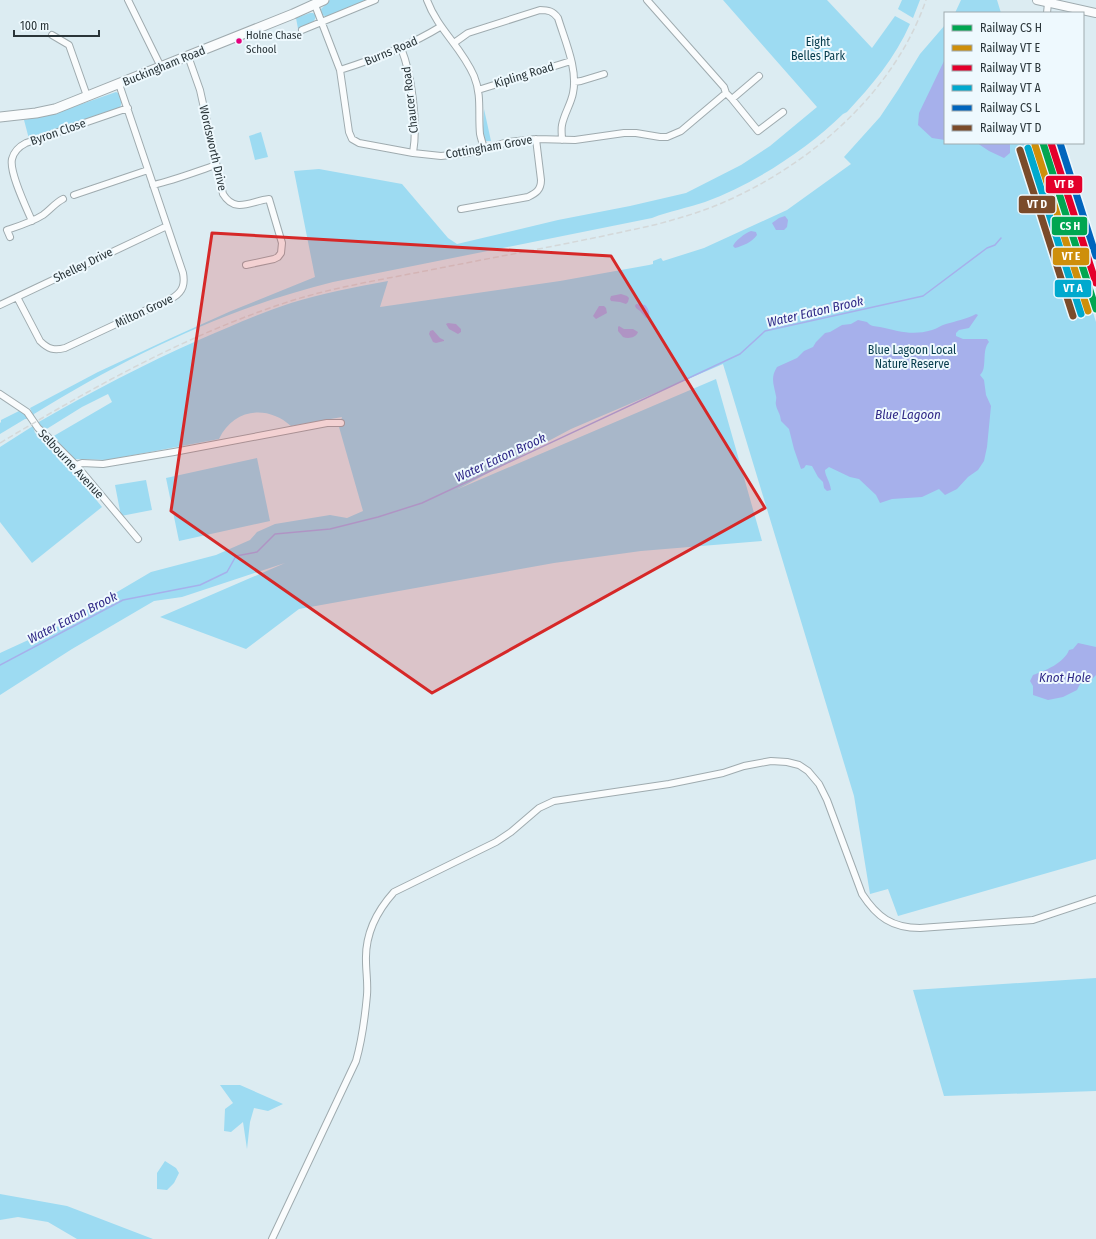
<svg xmlns="http://www.w3.org/2000/svg" width="1096" height="1239" font-family="'Fira Sans Condensed',sans-serif">
<style>
.green{fill:#9ddbf2}
.water{fill:#a6b0eb}
.lines{fill:none;stroke-linecap:round;stroke-linejoin:round}
.stream{stroke:#a6b0eb;stroke-width:1.5}
.minor-casing{stroke:#9fabaf;stroke-width:8}
.tertiary-casing{stroke:#9fabaf;stroke-width:10}
.secondary-casing{stroke:#9fabaf;stroke-width:11}
.minor{stroke:#fafcfd;stroke-width:6}
.tertiary{stroke:#fafcfd;stroke-width:8}
.secondary{stroke:#fafcfd;stroke-width:9}
.rail{stroke:#d4d8d9;stroke-width:1.5;stroke-dasharray:6 3;stroke-linecap:butt}
.rail-1-casing{stroke:#eef9fe;stroke-width:10}
.rail-2-casing{stroke:#eef9fe;stroke-width:10}
.rail-3-casing{stroke:#eef9fe;stroke-width:10}
.rail-4-casing{stroke:#eef9fe;stroke-width:10}
.rail-5-casing{stroke:#eef9fe;stroke-width:10}
.rail-6-casing{stroke:#eef9fe;stroke-width:10}
.rail-1{stroke:#00a651;stroke-width:7}
.rail-2{stroke:#ce8f0b;stroke-width:7}
.rail-3{stroke:#e4002b;stroke-width:7}
.rail-4{stroke:#00a9ce;stroke-width:7}
.rail-5{stroke:#0065bd;stroke-width:7}
.rail-6{stroke:#7a4b2a;stroke-width:7}
.marked{fill:#d62828;fill-opacity:0.2;stroke:#d62828;stroke-width:3;stroke-linejoin:round}
.bus-dot{fill:#e5007d;stroke:#eef9fe;stroke-width:1.5}
.labels{text-anchor:middle;stroke-width:4;stroke-linejoin:round;paint-order:stroke}
.bus-label{font-size:11px;fill:#2a3539;stroke:#eef9fe;text-anchor:start}
.park-label{font-size:12px;fill:#063c4d;stroke:#eef9fe}
.street-label{font-size:12px;fill:#2a3539;stroke:#eef9fe}
.water-label{font-size:13px;font-style:italic;fill:#302987;stroke:#eef9fe}
.line-badge{stroke:#eef9fe;stroke-width:1.5}
.badge-label{font-size:11px;text-anchor:middle;font-weight:bold;fill:#fff}
</style>
<rect width="100%" height="100%" fill="#dcecf2"/>
<path class="green" d="M330,0H369L328,17L322,15L321,9Z
M723,0H827L872,48L895,16L910,24C895,58 872,85 847,112L843,114C806,150 754,184 705,202C688,208 669,211 652,218L333,282C227,308 127,357 34,414V417L30,408L98,372L171,338L231,311L315,277L294,171L319,169L402,184L448,238L457,244L558,220L630,206L686,193L741,165L770,146L817,107Z
M902,0H920L913,18L898,9Z
M961,0H997L1001,13H955Z
M310,13H313L316,15C316,23 306,26 301,28L302,33L299,34L296,18Z
M945,25V143H1039L1096,322V859L898,916L888,889L870,894L854,796L723,364L571,429L458,489L716,379L762,541L641,551L554,563L299,609L246,649L160,617L285,563L182,597L154,601L72,649L0,695V653L61,625L151,572L216,555L250,540L257,532L275,524L330,515L347,518L363,511L339,427L342,417L291,426C267,404 233,409 219,439L107,460L74,459L52,437L112,402L108,394L82,407L45,430L42,429L37,423C91,392 144,364 201,339C231,326 260,313 291,303C323,293 356,287 388,281L380,307L560,281L649,265L653,264V261L661,258L663,261L704,248L787,210L851,164L844,157L880,117L898,90L920,54Z
M116,92L120,94L122,101L120,108L29,139L24,120L56,113Z
M484,109L491,141H485L483,132Z
M261,132L268,157L255,160L249,136Z
M21,410L30,419H25L0,434V423L1,422V420Z
M33,426L35,433L49,442L102,507L32,563L0,522V447Z
M257,458L270,521L179,541L166,478Z
M146,480L152,510L121,516L115,485Z
M1096,978V1091L944,1096L913,990Z
M220,1085H240L283,1104L268,1111L254,1108L250,1122L247,1149L243,1122L231,1132L224,1131L225,1109L233,1103Z
M165,1161L176,1168L179,1173L174,1183L167,1190L157,1189V1173Z
M0,1194L67,1206L153,1239H77L48,1222L18,1217L0,1220Z"/>
<path class="water" d="M945,59V140L932,138L918,125L919,113Z
M977,143H1010V153L1004,158L989,151Z
M785,216L788,220L787,227L784,230H776L772,223L779,218Z
M751,231L756,232L757,235C752,242 743,246 735,248L733,246C735,241 745,233 751,231Z
M621,294L627,296L629,298L628,302L626,304L620,302L611,301L610,299L611,296Z
M636,304L645,305C648,308 651,314 648,318H646L640,311L636,308L635,306Z
M599,306H604L606,308L607,313L596,319L593,316Z
M976,314L978,315L969,328L959,330L956,333V336L963,339H987L989,342C981,351 988,368 980,375L984,380L986,395L991,406L987,447L984,461L978,470L968,477L957,489L945,495L939,489L922,497L892,499L880,503L876,495L859,479L850,477L829,467L825,470C825,476 830,481 831,490L827,491L824,488L823,482L818,477L812,466L806,465L804,468L801,469L794,449L789,429L781,421C780,412 777,411 776,405C775,402 777,399 776,396C774,385 770,378 777,367L797,358L804,351L813,347L816,342L825,333L830,332L842,325L851,324L858,320L867,322C871,327 875,326 880,327C899,331 912,336 932,330C937,329 941,325 946,324C956,321 967,319 976,314Z
M448,323L456,324L461,329V332L458,334L449,329L446,324Z
M619,326L624,329H633L638,332C636,338 628,339 623,337L618,331V327Z
M433,330L440,338L444,340V341L436,343L433,342L429,334L430,331Z
M1078,643L1096,647V675L1092,679L1084,680L1080,684L1077,690L1063,697L1048,700L1033,695V686L1030,681L1033,675C1045,671 1064,663 1069,650L1073,649Z"/>
<g class="lines">
<path class="stream" d="M0,665L123,600L200,585L227,572L236,556L257,552L275,534L330,529L378,517L422,503L740,354L765,331L923,296L987,248L995,245L1001,238"/>
<g class="minor-casing">
<path id="minor" d="M128,0L161,67
M427,0C438,30 461,46 474,76C482,95 478,114 480,134C481,139 483,144 484,149
M315,5L340,70L349,132L352,139L359,143L413,153L441,156L468,153L508,142L536,139L575,140L624,133H636L660,137H667L681,131L726,93L724,87L647,0
M1047,13L1048,3
M302,30L375,0
M52,35L69,45L87,96
M454,43L468,33L540,10C548,10 553,11 558,18C565,41 578,69 573,93C571,104 564,114 562,125C561,130 562,135 562,140
M401,48C412,75 418,124 413,153
M188,56L200,90L223,194C235,214 251,201 269,199L282,243L281,253L278,257L274,259L246,265
M340,70C375,59 409,46 440,27
M574,82L581,81L604,74
M478,90L571,61
M726,93L732,99L758,131L783,112
M732,99L759,76
M153,185C175,180 195,172 216,165
M74,195L148,170
M461,209L528,197C536,193 541,190 541,180L536,139
M32,221C26,207 9,172 12,159C14,151 20,146 26,143L128,108
M10,237L7,230C19,226 32,222 43,215C50,210 55,203 63,199
M17,297L40,341C48,349 54,351 65,348L174,297C183,291 185,284 183,273L119,84
M0,305L167,226
M0,394L27,412L38,428L48,437L76,465L138,539
M76,465L82,463L103,464L174,452L327,423H341
M272,1239L356,1061C362,1040 365,1017 367,995C368,983 366,972 366,961C365,934 376,912 394,892L496,842L511,832L539,808L554,801L669,784L723,773L744,766L771,761L787,762L799,765L808,771L819,784L827,800L862,894C877,917 892,928 920,928L1033,920L1096,899"/>
</g>
<g class="tertiary-casing">
<path id="tertiary" d="M1037,0L1096,13"/>
</g>
<g class="secondary-casing">
<path id="secondary" d="M0,117L36,113L55,109L293,14L324,0"/>
</g>
<use href="#minor" class="minor"/>
<use href="#tertiary" class="tertiary"/>
<use href="#secondary" class="secondary"/>
<path class="rail" d="M0,443C95,386 191,332 297,299C337,287 379,280 420,272C500,256 580,242 658,224C680,218 701,212 722,203C810,165 894,93 926,0"/>
<g class="rail-1-casing">
<path id="rail-1" d="M1043,143L1096,309"/>
</g>
<g class="rail-2-casing">
<path id="rail-2" d="M1035,145L1088,311"/>
</g>
<g class="rail-3-casing">
<path id="rail-3" d="M1051,143L1096,283"/>
</g>
<g class="rail-4-casing">
<path id="rail-4" d="M1028,148L1081,314"/>
</g>
<g class="rail-5-casing">
<path id="rail-5" d="M1060,143L1096,256"/>
</g>
<g class="rail-6-casing">
<path id="rail-6" d="M1020,150L1073,316"/>
</g>
<use href="#rail-1" class="rail-1"/>
<use href="#rail-2" class="rail-2"/>
<use href="#rail-3" class="rail-3"/>
<use href="#rail-4" class="rail-4"/>
<use href="#rail-5" class="rail-5"/>
<use href="#rail-6" class="rail-6"/>
</g>
<path class="marked" d="M212,233L611,256L765,508L432,693L171,511Z"/>
<circle class="bus-dot" cx="239" cy="41" r="3.5"/>
<g class="labels">
<g class="bus-label">
<text x="246" y="39">Holne Chase<tspan x="246" dy="14">School</tspan></text>
</g>
<g class="park-label">
<text x="818" y="46">Eight<tspan x="818" dy="14">Belles Park</tspan></text>
<text x="912" y="354">Blue Lagoon Local<tspan x="912" dy="14">Nature Reserve</tspan></text>
</g>
<g class="street-label">
<text transform="translate(391 51) rotate(-23)" y="4">Burns Road</text>
<text transform="translate(164 66) rotate(-22)" y="4">Buckingham Road</text>
<text transform="translate(524 75) rotate(-17)" y="4">Kipling Road</text>
<text transform="translate(410 100) rotate(-97)" y="4">Chaucer Road</text>
<text transform="translate(58 132) rotate(-19)" y="4">Byron Close</text>
<text transform="translate(489 147) rotate(-10)" y="4">Cottingham Grove</text>
<text transform="translate(213 148) rotate(77)" y="4">Wordsworth Drive</text>
<text transform="translate(83 265) rotate(-26)" y="4">Shelley Drive</text>
<text transform="translate(144 311) rotate(-25)" y="4">Milton Grove</text>
<text transform="translate(71 464) rotate(47)" y="4">Selbourne Avenue</text>
</g>
<g class="water-label">
<text transform="translate(815 311) rotate(-13)" y="5">Water Eaton Brook</text>
<text x="908" y="419">Blue Lagoon</text>
<text transform="translate(500 457) rotate(-25)" y="5">Water Eaton Brook</text>
<text transform="translate(72 617) rotate(-27)" y="5">Water Eaton Brook</text>
<text x="1065" y="682">Knot Hole</text>
</g>
</g>
<g class="line-badge">
<rect x="1045" y="175" width="38" height="19" rx="4" fill="#e4002b"/>
<rect x="1018" y="195" width="38" height="19" rx="4" fill="#7a4b2a"/>
<rect x="1051" y="216" width="37" height="20" rx="4" fill="#00a651"/>
<rect x="1052" y="247" width="38" height="19" rx="4" fill="#ce8f0b"/>
<rect x="1054" y="279" width="38" height="19" rx="4" fill="#00a9ce"/>
</g>
<g class="badge-label">
<text x="1064" y="188">VT B</text>
<text x="1037" y="208">VT D</text>
<text x="1070" y="230">CS H</text>
<text x="1071" y="260">VT E</text>
<text x="1073" y="292">VT A</text>
</g>
<rect x="944" y="12" width="140" height="132" fill="#eef9fe" stroke="#a0abaf"/>
<rect x="952" y="25" width="20" height="6" fill="#00a651" stroke="#a0abaf"/>
<text x="980" y="32" font-size="12" fill="#2a3539">Railway CS H</text>
<rect x="952" y="45" width="20" height="6" fill="#ce8f0b" stroke="#a0abaf"/>
<text x="980" y="52" font-size="12" fill="#2a3539">Railway VT E</text>
<rect x="952" y="65" width="20" height="6" fill="#e4002b" stroke="#a0abaf"/>
<text x="980" y="72" font-size="12" fill="#2a3539">Railway VT B</text>
<rect x="952" y="85" width="20" height="6" fill="#00a9ce" stroke="#a0abaf"/>
<text x="980" y="92" font-size="12" fill="#2a3539">Railway VT A</text>
<rect x="952" y="105" width="20" height="6" fill="#0065bd" stroke="#a0abaf"/>
<text x="980" y="112" font-size="12" fill="#2a3539">Railway CS L</text>
<rect x="952" y="125" width="20" height="6" fill="#7a4b2a" stroke="#a0abaf"/>
<text x="980" y="132" font-size="12" fill="#2a3539">Railway VT D</text>
<path d="M14 30v6h85v-6" fill="none" stroke="#2a3539" stroke-width="2"/>
<text x="20" y="30" font-size="12" fill="#2a3539" stroke="#eef9fe" stroke-width="3" paint-order="stroke">100 m</text>
</svg>
